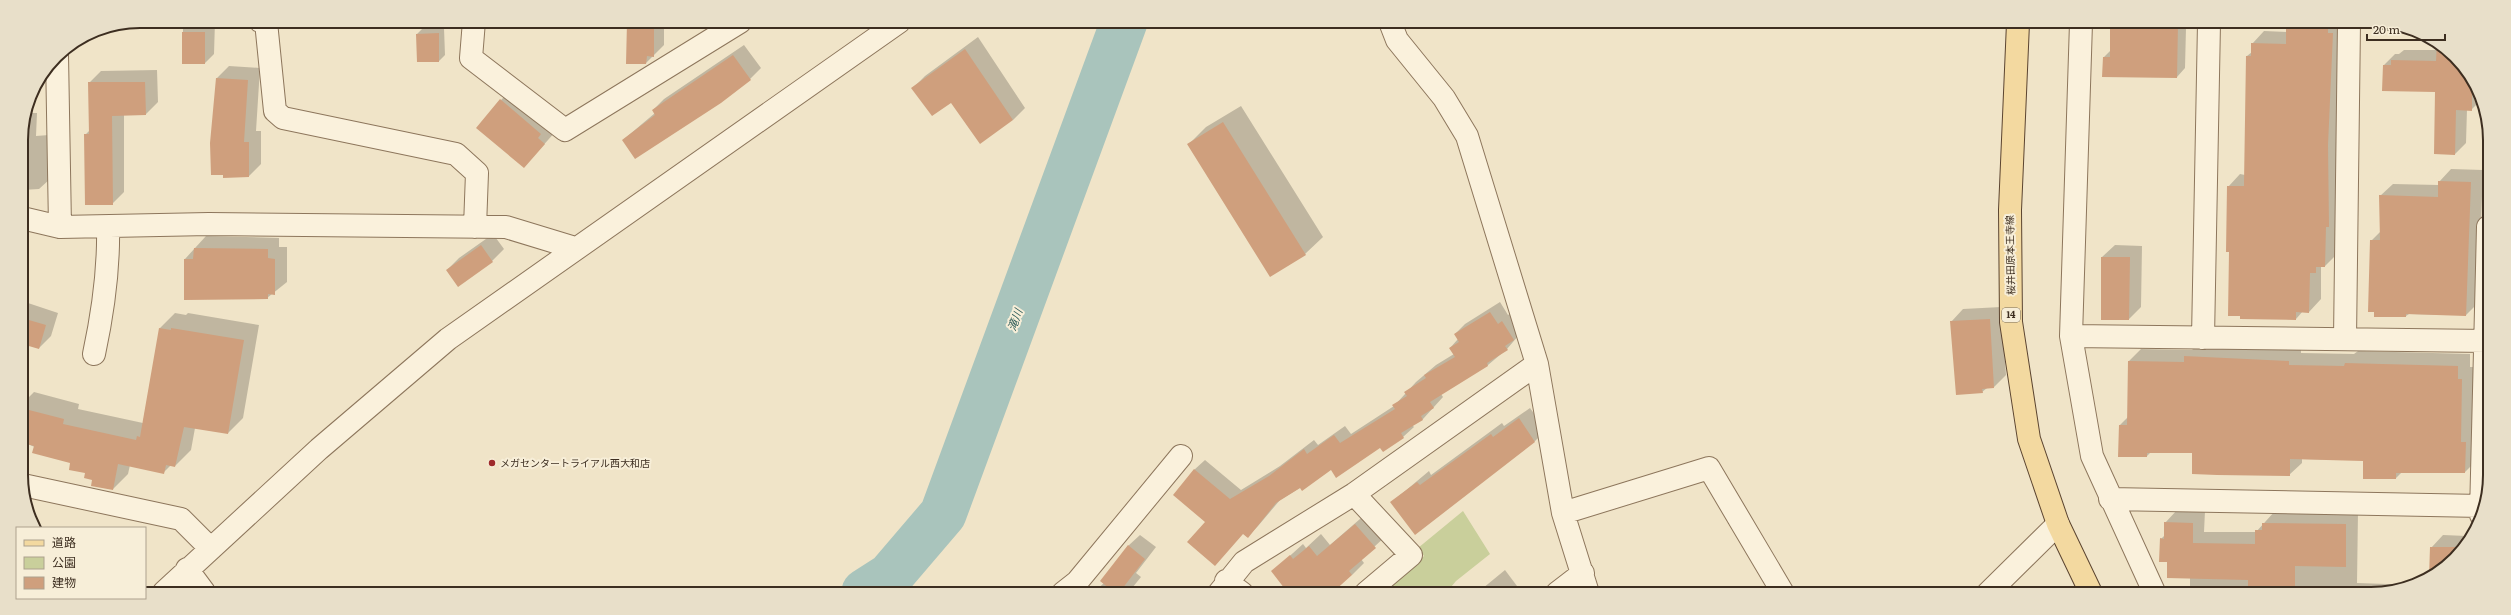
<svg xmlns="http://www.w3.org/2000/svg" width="2511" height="615" font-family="Literata,'Noto Sans JP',serif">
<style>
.green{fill:#c9cf9b}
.shadow{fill:#0003}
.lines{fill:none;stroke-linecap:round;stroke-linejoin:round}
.river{stroke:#a9c4bc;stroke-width:47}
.building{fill:#cf9f7d}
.minor-casing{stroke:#8d765c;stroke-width:24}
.major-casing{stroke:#5b4430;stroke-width:24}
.minor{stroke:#faf1dc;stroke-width:22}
.major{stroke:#f3d9a0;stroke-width:22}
.poi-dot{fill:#9e2a2b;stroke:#f7eed8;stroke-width:1.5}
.labels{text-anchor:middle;stroke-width:4;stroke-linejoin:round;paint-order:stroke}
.shield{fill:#f7eed8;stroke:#756857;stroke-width:1}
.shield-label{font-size:9px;font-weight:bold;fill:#3d2e20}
.street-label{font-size:10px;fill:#3d2e20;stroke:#f7eed8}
.poi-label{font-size:10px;fill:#3d2e20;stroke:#f7eed8;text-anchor:start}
.water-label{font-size:11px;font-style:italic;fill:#2f5d5a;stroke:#f7eed8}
.rim{fill:none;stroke:#3d2e20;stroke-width:2}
</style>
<rect width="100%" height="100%" fill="#f0e4c8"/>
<path class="green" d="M1463,511L1490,554L1456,581L1446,593H1383L1424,556L1418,548Z"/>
<path class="shadow" d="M183,21H215L214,54L205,63H183Z
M582,21L664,22V45L646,63L628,22Z
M2111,23H2191L2186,28L2185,68L2177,77L2104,57L2111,50Z
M2287,23H2345L2337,254L2325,266H2321V299L2309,312L2303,311L2296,319L2230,251L2228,187L2240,174L2245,175L2247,56L2252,52V44L2264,31L2287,32Z
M423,28H444L445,55L439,61L417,34Z
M978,37L1025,108L1013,120L913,88L925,76Z
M2438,42L2455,56L2478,87L2482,99L2471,110L2467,109L2466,143L2455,154L2436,91L2384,65L2395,54H2399L2404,50H2438Z
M744,45L761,68L750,79L623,140L655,113L653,110L664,99Z
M229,66L260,68L256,131H261V164L249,176L211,143L217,78Z
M157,70L158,102L146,114L124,115V192L112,204L85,135L90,130L89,83L101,71Z
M513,88L556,131L524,167L501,100Z
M31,92L30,113H37L36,136L49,135L50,179L39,189L22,190L21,132Z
M1241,106L1323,237L1305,254L1188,145L1206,127Z
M2451,169L2483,170L2478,303L2466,315L2409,314L2406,316L2371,241L2381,231L2380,196L2393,184L2439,185V182Z
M493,234L504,249L492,261L447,270L459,258Z
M206,236L279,238V247H287V282L267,298L185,259Z
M2115,245L2142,246L2141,307L2129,319L2102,257Z
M22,301L58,313L51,336L39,348L22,343Z
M1500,302L1508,315L1513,312L1524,329L1507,349L1488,365L1441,394L1443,397L1423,419L1412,425L1414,427L1403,437L1331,469L1280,500L1258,526L1247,537L1243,533L1215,565L1194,470L1205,460L1241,490L1280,466L1314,440L1318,445L1345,426L1351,434L1394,406L1416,382L1436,365L1454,354L1450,348L1458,339L1455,334L1465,324Z
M2001,307L2006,375L1994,387L1987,388L1982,392L1951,322L1963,309Z
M175,313L186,315L188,313L259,325L243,418L228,433L195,428L191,450L175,466L171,465L163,473L130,465L128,474L113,489L72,463L23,442V403L34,392L79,404L78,409L143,423L160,328Z
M2198,344L2301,349V353L2354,354L2358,351L2470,354V367H2474L2477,460L2465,472H2402L2396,478L2364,460L2302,459V463L2289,475L2193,452H2151L2147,456L2120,425L2128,417L2129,361L2141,349L2192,350Z
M1530,408L1546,430L1535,441L1415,533L1392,502L1429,471L1431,475L1502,423L1504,426Z
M2177,510L2205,511L2204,532H2256L2275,511L2358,512L2357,583L2417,585L2379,594H2190V578L2168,561L2161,539L2165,535V523Z
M1368,512L1387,535L1361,559L1364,563L1352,575L1272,572L1303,544L1306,548L1321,534L1330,545Z
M1140,535L1156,547L1136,573L1141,577L1128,593H1093L1104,583L1128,546Z
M2443,535L2467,536V543L2449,565L2430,576L2431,548Z
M1505,570L1517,586L1513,593H1477Z"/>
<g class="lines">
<path class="river" d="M865,592L890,576L943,514L1124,22"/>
</g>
<path class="building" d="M627,22H654V57L647,56L646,64H626Z
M2110,23H2178L2177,78L2102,77L2103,57H2110Z
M2286,23H2328V33H2333L2328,145L2329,227H2326L2325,267H2316V273H2310L2309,313L2296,312V320L2240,319V316H2228L2229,252H2226L2227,186H2244V183L2246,56H2251V43L2286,44Z
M182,32H205V64H182Z
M439,33V62H417L416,34Z
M2437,42L2455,56L2472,79V111L2456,110L2455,155L2434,154L2435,92L2382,91L2383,65H2391V60L2436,61Z
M965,49L1013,120L980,144L951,103L932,116L911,88Z
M733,55L751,80L721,103L635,159L622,140L655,115L652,110Z
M216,78L248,80L244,142H249V177L223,178V175H211L210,143Z
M88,82H145L146,115L112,116L113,205H85L84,134H89Z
M500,99L541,134L538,138L545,144L524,168L476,128Z
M1223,122L1306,255L1270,277L1187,144Z
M2438,181L2471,182L2466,316L2406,314V317H2374V312H2368L2370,240H2380L2379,195L2438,197Z
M481,245L493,262L458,287L446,270Z
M194,248L268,249V258L275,259V295L268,294V299L184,300V259H193Z
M2101,257H2130L2129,320H2101Z
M1490,312L1498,324L1502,321L1514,340L1505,346L1508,350L1487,363L1488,366L1430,402L1434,408L1421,416L1423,420L1401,433L1404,438L1383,452L1380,448L1336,478L1331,470L1302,491L1300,488L1276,503L1248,538L1243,534L1215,566L1187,542L1205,522L1173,495L1194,469L1230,499L1269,476L1304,449L1307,454L1334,435L1340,443L1395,409L1392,405L1407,396L1404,392L1426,378L1424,375L1455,357L1449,348L1459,342L1454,334Z
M22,318L46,325L39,349L22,344Z
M1990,319L1994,388L1982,389L1983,393L1956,395L1950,321Z
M159,328L171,330V328L244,340L228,434L184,427L175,467L166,465L164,474L118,464L113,490L91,486L92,480L84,478L85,473L69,470L70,463L32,453L34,446L23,443V411L28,413L29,410L64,419L63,424L136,440L137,436L140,437Z
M2184,356L2289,361V365L2344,366L2345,363L2458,366V379H2462L2461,442H2466L2465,473H2396V479H2363V461L2290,459V476L2217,475L2192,474V453H2147V457H2118L2119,425H2127L2128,361L2184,362Z
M1519,418L1535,442L1415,535L1390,502L1417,482L1420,485L1491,434L1493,437Z
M2164,522L2193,523V543L2255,544V530H2262V523L2346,524V567L2295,566V594H2248V580L2167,578V562H2159L2160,538L2164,539Z
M1355,524L1376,548L1349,571L1352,575L1332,593H1288L1271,571L1290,555L1293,559L1309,546L1317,556Z
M1128,545L1145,559L1119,593H1115L1100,581Z
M2430,547H2464L2449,565L2429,577Z"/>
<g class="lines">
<g class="minor-casing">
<path id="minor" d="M260,21L266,22L275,111L283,118L456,154L477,173L475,227
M474,21L471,58L565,130L740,22
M1390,22L1397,40L1444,98L1467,136L1537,364L1563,513L1588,593
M2081,23L2071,336L2092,456L2155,594
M57,55L60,227
M22,218L60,227L209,224L506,227L575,248
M2071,336L2488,341
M2203,338L2209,23
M2345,339L2349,23
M94,354C103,312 109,271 108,227
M23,485L181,519L210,548
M1354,494L1411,555L1366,593
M2110,499L2482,506
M1563,513L1709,468L1783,593
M2481,515L2488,227
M187,569L204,592
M1226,581L1242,593
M164,592L319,449L448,339L899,22
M1063,593L1077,582L1181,456
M1219,593L1244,562L1354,494L1537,364
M1557,593L1583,573
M1988,593L2058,524"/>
</g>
<g class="major-casing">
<path id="major" d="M2018,23L2010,210L2011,322L2029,439L2058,524L2091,593"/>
</g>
<use href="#minor" class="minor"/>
<use href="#major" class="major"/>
</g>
<circle class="poi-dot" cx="492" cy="463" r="4"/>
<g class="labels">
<rect class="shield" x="2002" y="308" width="18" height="14" rx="3"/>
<g class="shield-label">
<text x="2011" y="318">14</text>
</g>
<g class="street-label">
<text transform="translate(2010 255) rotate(-91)" y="4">桜井田原本王寺線</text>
</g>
<g class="poi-label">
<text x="500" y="467">メガセンタートライアル西大和店</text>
</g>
<g class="water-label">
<text transform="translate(1015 320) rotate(-70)" y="4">滝川</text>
</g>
</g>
<path d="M0 0H2511V615H0ZM140 28H2371A112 112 0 0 1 2483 140V475A112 112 0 0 1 2371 587H140A112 112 0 0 1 28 475V140A112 112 0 0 1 140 28Z" fill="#e8dfc9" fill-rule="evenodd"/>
<path class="rim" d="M140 28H2371A112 112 0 0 1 2483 140V475A112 112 0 0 1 2371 587H140A112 112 0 0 1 28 475V140A112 112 0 0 1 140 28Z"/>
<rect x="16" y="527" width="130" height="72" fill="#f7eed8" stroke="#ada18e"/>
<rect x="24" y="540" width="20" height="6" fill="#f3d9a0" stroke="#ada18e"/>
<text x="52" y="547" font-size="12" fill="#3d2e20">道路</text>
<rect x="24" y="557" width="20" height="12" fill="#c9cf9b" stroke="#ada18e"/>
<text x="52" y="567" font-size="12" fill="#3d2e20">公園</text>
<rect x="24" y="577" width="20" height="12" fill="#cf9f7d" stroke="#ada18e"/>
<text x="52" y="587" font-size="12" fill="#3d2e20">建物</text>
<path d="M2367 34v6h78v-6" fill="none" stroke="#3d2e20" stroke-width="2"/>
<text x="2373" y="34" font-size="12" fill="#3d2e20" stroke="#f7eed8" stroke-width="3" paint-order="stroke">20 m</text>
</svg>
